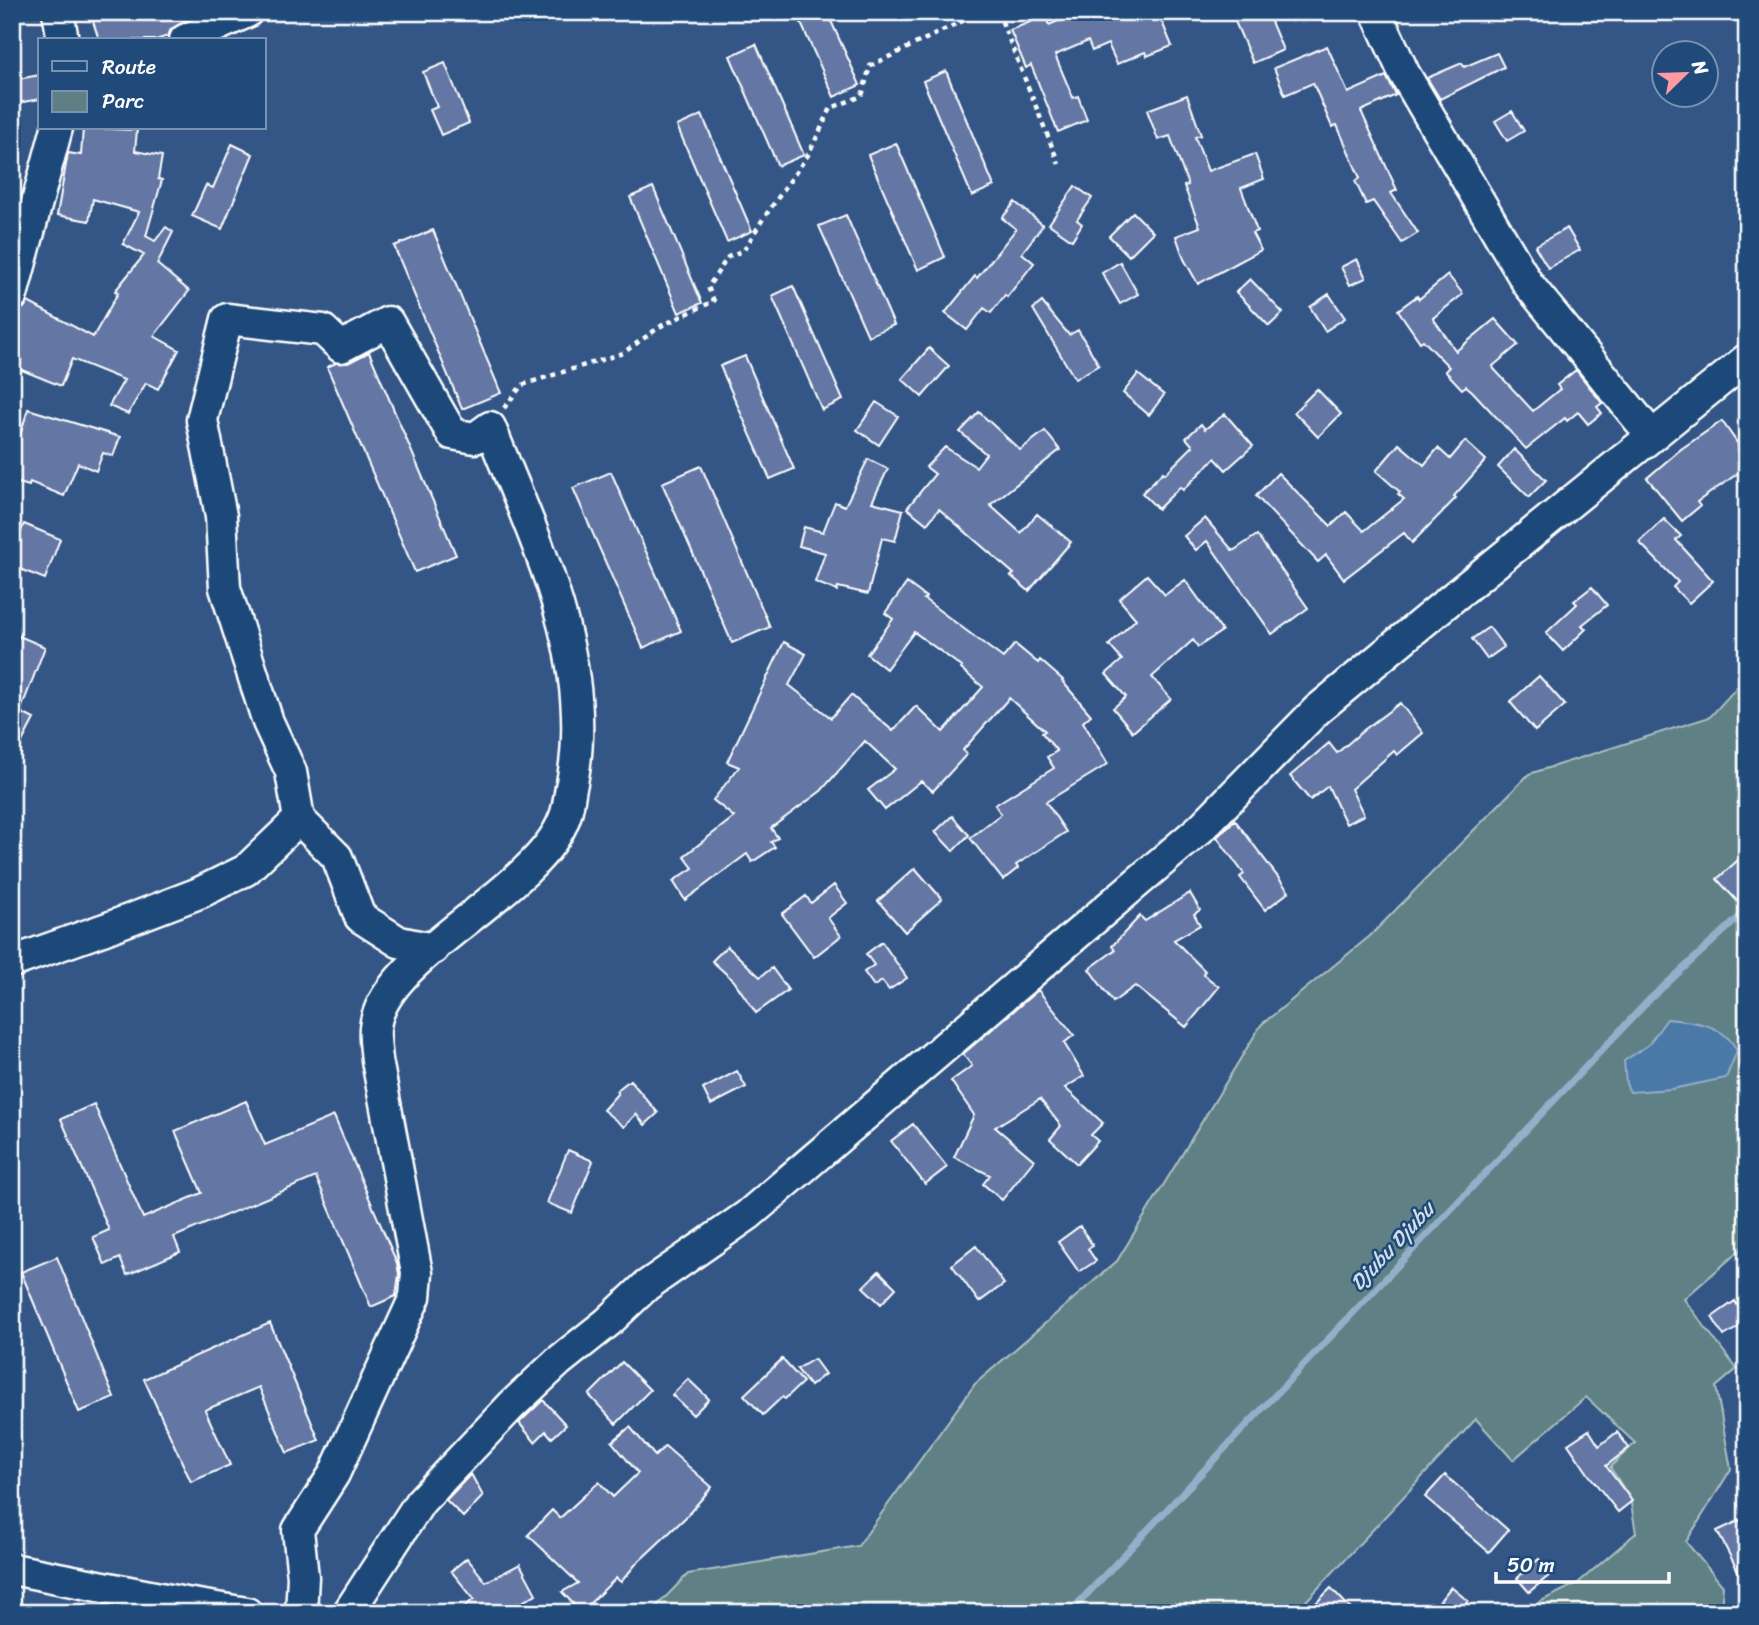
<svg xmlns="http://www.w3.org/2000/svg" width="1759" height="1625" font-family="Sriracha,sans-serif">
<style>
.green{fill:#5e8084;stroke:#aec0c2;stroke-width:2}
.water{fill:#4b79a7;stroke:#93afca;stroke-width:2}
.lines{fill:none;stroke-linecap:round;stroke-linejoin:round}
.stream{stroke:#93afca;stroke-width:7}
.building{fill:#6476a4;stroke:#fff;stroke-width:2}
.minor-casing{stroke:#fff;stroke-width:35}
.path{stroke:#fff;stroke-width:4.5;stroke-dasharray:5 5;stroke-linecap:butt}
.minor{stroke:#1f4a7a;stroke-width:30}
.labels{text-anchor:middle;stroke-width:5;stroke-linejoin:round;paint-order:stroke}
.water-label{font-size:21px;font-style:italic;fill:#d2dee9;stroke:#1f4a7a}
</style>
<rect width="100%" height="100%" fill="#335686"/>
<filter id="ink" filterUnits="userSpaceOnUse"><feTurbulence type="fractalNoise" baseFrequency=".0143" numOctaves="2"/><feDisplacementMap in="SourceGraphic" scale="14" xChannelSelector="R" yChannelSelector="G"/><feConvolveMatrix kernelMatrix="1 2 1 2 8 2 1 2 1" color-interpolation-filters="sRGB"/></filter>
<g filter="url(#ink)">
<path class="green" d="M1747,676V1244L1684,1299L1737,1369L1716,1387L1731,1469L1686,1542L1723,1586L1721,1613H1541L1539,1602L1578,1583L1636,1533L1630,1498L1610,1467L1635,1443L1586,1397L1513,1460L1476,1419L1295,1613H650L688,1574L858,1546L975,1384L1117,1261L1261,1025L1370,936L1529,774L1710,717Z"/>
<path class="water" d="M1667,1019C1693,1021 1725,1024 1737,1051L1726,1078L1672,1089L1630,1092L1626,1084L1624,1061L1648,1045Z"/>
<g class="lines">
<path class="stream" d="M1069,1613L1650,999L1747,910"/>
</g>
<path class="building" d="M90,12H182L185,21L171,29L168,36L156,40H99Z
M796,12H827L860,85L834,97Z
M1079,12H1158L1172,46L1147,56L1145,52L1117,64L1108,44L1092,51L1088,41L1055,55L1073,98L1078,96L1087,120L1058,132L1031,65L1026,68L1010,30L1045,16L1049,25Z
M1244,12H1267L1283,50L1253,63L1233,17Z
M756,44L804,155L778,166L730,56Z
M1327,46L1348,93L1386,76L1396,95L1361,111L1397,190L1391,193L1418,233L1402,243L1373,201L1366,204L1355,181L1360,178L1337,125L1332,127L1313,83L1285,95L1274,68Z
M1497,53L1504,67L1440,99L1427,78L1462,63L1464,67Z
M445,63L469,123L441,135L430,110L437,107L423,72Z
M946,71L994,186L972,196L923,81Z
M40,75V99L12,104V80Z
M1187,95L1201,135L1195,137L1208,171L1255,154L1264,179L1241,188L1257,231L1252,233L1261,250L1198,284L1184,259L1176,236L1200,227L1184,186L1188,185L1170,136L1158,140L1147,110Z
M1512,111L1524,131L1507,141L1495,121Z
M702,115L752,231L727,242L677,126Z
M83,128L137,130L135,151L162,156L158,179L162,180L146,236L155,241L166,227L173,232L157,264L189,291L154,336L179,350L158,389L146,383L128,414L109,406L124,380L72,359L61,386L12,366V312L24,308L28,302L93,337L118,293L115,291L144,255L123,244L139,212L93,199L89,221L57,215L68,153L81,155Z
M896,143L945,257L918,270L868,155Z
M232,144L253,154L222,229L192,216L206,185L213,188Z
M1075,186L1092,198L1077,220L1082,224L1072,240L1049,224Z
M653,187L702,303L679,313L630,197Z
M1015,202L1043,225L1022,253L1034,263L1007,297L1005,295L991,313L984,308L967,330L945,313L975,276L977,278L1016,229L1002,218Z
M1133,212L1153,232L1129,256L1109,236Z
M846,215L894,325L868,336L819,226Z
M1567,228L1580,250L1548,268L1535,246Z
M433,230L501,393L462,409L394,246Z
M1357,259L1366,278L1350,285L1341,267Z
M1120,262L1138,294L1120,304L1102,273Z
M1448,275L1463,294L1433,318L1456,351L1495,319L1518,345L1493,366L1494,369L1533,411L1560,389L1557,385L1576,370L1602,403L1597,407L1602,413L1588,424L1578,412L1567,421L1565,418L1526,449L1472,391L1466,386L1462,389L1445,371L1449,367L1423,340L1420,342L1398,310L1417,296L1419,299Z
M1250,279L1283,313L1269,326L1236,292Z
M793,286L843,400L822,410L772,296Z
M1329,294L1345,318L1325,331L1310,307Z
M1042,302L1069,335L1078,330L1099,365L1075,379L1033,309Z
M929,348L949,366L922,397L902,379Z
M369,352L456,555L415,572L327,367L336,363H348Z
M745,356L794,469L770,479L720,366Z
M1138,374L1164,395L1149,415L1123,393Z
M1317,389L1341,414L1318,437L1294,412Z
M876,402L898,416L879,445L857,430Z
M28,409L120,437L113,456L103,453L96,471L78,463L64,496L30,482L29,486L12,481V441L18,442Z
M979,412L1020,450L1045,431L1060,450L990,505L1021,533L1037,514L1071,542L1029,591L1011,576L1014,574L939,509L927,524L907,508L935,474L926,467L945,447L976,467L986,454L960,432Z
M1225,414L1253,446L1226,470L1215,458L1183,490L1180,487L1158,509L1142,493L1163,472L1165,474L1193,446L1186,438L1201,424L1205,429Z
M1722,421L1738,444L1747,438V467L1697,502L1700,506L1682,521L1647,478L1681,449Z
M1465,441L1486,460L1454,496L1456,498L1412,543L1404,533L1344,579L1326,555L1318,562L1256,496L1278,473L1331,526L1346,512L1364,531L1404,499L1398,494L1400,492L1376,471L1399,444L1424,465L1438,448L1450,459Z
M1514,449L1546,480L1529,497L1498,467Z
M868,459L888,469L872,502L903,510L895,541L882,538L868,594L838,587L837,591L815,582L825,553L799,546L804,527L823,532L835,502L845,506Z
M701,466L770,627L732,643L662,483Z
M611,472L681,631L643,648L573,488Z
M1205,518L1233,551L1257,535L1308,608L1272,634L1207,541L1196,550L1184,536Z
M1664,519L1681,536L1676,540L1713,581L1689,603L1673,587L1678,582L1639,542Z
M24,524L60,539L45,579L12,566V554Z
M1147,575L1165,595L1185,580L1222,631L1198,647L1193,640L1152,677L1171,699L1133,732L1113,708L1126,697L1106,674L1122,660L1109,645L1136,619L1119,599Z
M907,583L926,597L924,599L1003,658L1015,644L1038,663L1040,660L1063,680L1062,681L1091,715L1083,722L1108,764L1046,802L1066,832L1016,865L1018,868L1003,880L970,838L1001,814L995,805L1054,768L1047,757L1057,751L1042,733L1045,731L1009,698L963,750L967,754L933,791L921,781L885,810L868,790L895,769L865,741L821,791L771,828L778,838L771,842L775,847L752,862L747,854L685,900L673,881L693,868L684,856L734,817L713,800L739,767L727,762L784,642L806,654L789,685L831,718L851,695L893,731L916,706L943,732L983,687L961,669L962,667L914,632L886,669L867,654L893,619L885,613Z
M1592,587L1607,605L1582,625L1586,629L1563,651L1546,633L1577,604L1574,601Z
M1489,627L1504,647L1487,659L1472,639Z
M19,636L45,647L20,712L34,719L12,761V652Z
M1539,676L1565,705L1535,731L1510,702Z
M1400,703L1423,733L1397,755L1394,751L1351,789L1364,815L1346,824L1328,786L1310,800L1290,776L1329,743L1337,753L1365,729Z
M952,816L969,835L953,851L935,832Z
M1235,820L1289,892L1265,910L1240,877L1244,874L1217,837Z
M1747,852V912L1717,879Z
M915,868L942,899L905,932L878,901Z
M834,885L847,903L828,918L841,936L814,957L782,914L806,896L811,903Z
M1190,893L1200,910L1194,914L1200,925L1174,940L1205,971L1203,974L1219,987L1186,1027L1135,986L1113,1002L1089,969L1115,950L1112,946L1140,916L1145,921Z
M882,942L907,978L889,990L882,981L874,986L864,972L874,965L866,954Z
M727,946L760,977L772,968L788,990L756,1013L734,981L712,961Z
M1038,990L1074,1035L1064,1043L1084,1076L1065,1088L1103,1123L1091,1135L1098,1141L1077,1164L1050,1139L1061,1126L1040,1099L995,1127L1034,1160L1002,1200L983,1184L990,1175L954,1157L974,1115L951,1081L972,1066L963,1054Z
M737,1071L746,1087L711,1105L703,1089Z
M630,1080L658,1113L645,1125L636,1114L624,1127L603,1110L618,1093L616,1091Z
M246,1101L265,1145L334,1116L397,1263L399,1274L396,1296L371,1307L316,1177L174,1237L180,1252L127,1275L120,1258L105,1265L93,1237L109,1230L61,1119L94,1104L143,1218L202,1193L175,1131Z
M913,1124L947,1167L925,1184L891,1141Z
M568,1150L593,1161L572,1213L547,1203Z
M1080,1226L1093,1246L1088,1249L1096,1261L1079,1272L1058,1242Z
M976,1246L1004,1284L979,1302L952,1265Z
M57,1257L114,1398L79,1412L21,1272Z
M879,1271L896,1288L881,1304L863,1287Z
M1735,1301L1747,1322L1724,1336L1712,1317Z
M270,1323L319,1440L287,1453L259,1387L205,1410L230,1465L191,1482L144,1379Z
M782,1359L803,1382L785,1399L782,1397L763,1415L744,1395Z
M814,1359L825,1374L810,1386L797,1369Z
M622,1362L650,1390L616,1424L589,1395Z
M688,1379L709,1399L693,1415L672,1395Z
M543,1400L566,1425L552,1438L546,1431L535,1442L519,1423Z
M630,1427L655,1456L665,1446L712,1487L685,1518L636,1564L621,1582L616,1578L581,1612L562,1592L578,1583L528,1535L552,1510L560,1518L599,1482L613,1497L638,1473L612,1442Z
M1589,1430L1599,1446L1617,1432L1629,1448L1606,1466L1632,1501L1618,1512L1589,1475L1568,1444Z
M471,1474L483,1496L463,1517L446,1500Z
M1445,1475L1508,1530L1489,1552L1425,1497Z
M1747,1517V1588L1717,1531Z
M467,1558L486,1582L520,1564L536,1594L503,1613H457L474,1599L451,1571Z
M1539,1559L1551,1574L1529,1592L1517,1578Z
M1451,1587L1468,1601L1459,1613H1430Z
M1331,1588L1355,1613H1326L1316,1603Z"/>
<g class="lines">
<g class="minor-casing">
<path id="minor" d="M58,12L63,40
M1376,12L1404,73L1528,284L1652,436
M185,40L247,12
M12,295L57,128
M299,819L291,772L268,722L225,588L221,516L202,420L227,319L323,330L341,347L388,322L452,434L475,438L490,427C534,538 596,660 572,783C569,794 569,808 564,819C536,893 381,956 375,1028C374,1038 376,1049 377,1060L417,1273L415,1297L334,1474L298,1530L303,1577L301,1613
M12,962L105,929L199,893L246,870L299,819L337,857L360,917L399,942L433,949
M12,1569L180,1602L247,1613
M348,1613L420,1502L512,1405L559,1361L608,1322L646,1286L748,1215L1201,828L1317,710L1445,604L1747,359"/>
</g>
<path class="path" d="M998,12L1059,164
M504,408L522,385L623,353L661,326L714,301L708,287L728,257L744,250L763,219L808,155L831,108L862,96L870,66L981,12"/>
<use href="#minor" class="minor"/>
</g>
</g>
<g class="labels">
<g class="water-label">
<text transform="translate(1392 1246) rotate(-47)" y="7">Djubu Djubu</text>
</g>
</g>
<rect width="1759" height="1625" fill="none" stroke="#1f4a7a" stroke-width="42"/>
<rect x="21" y="21" width="1717" height="1583" fill="none" stroke="#fff" stroke-width="2.5" filter="url(#ink)"/>
<rect x="38" y="38" width="228" height="91" fill="#1f4a7a" stroke="#7992af" stroke-width="2"/>
<rect x="52" y="61" width="35" height="10" fill="#1f4a7a" stroke="#7992af" stroke-width="2"/>
<text x="102" y="74" font-size="21" fill="#ffffff">Route</text>
<rect x="52" y="91" width="35" height="21" fill="#5e8084" stroke="#7992af" stroke-width="2"/>
<text x="102" y="108" font-size="21" fill="#ffffff">Parc</text>
<g transform="translate(1685 74) rotate(67)"><circle r="33" fill="#1f4a7a" stroke="#7992af" stroke-width="2"/>
<path d="M0-5L12 26L0 18L-12 26Z" fill="#ff9aa2"/>
<text y="-10" font-size="19" font-weight="bold" text-anchor="middle" fill="#ffffff">N</text>
</g>
<path d="M1496 1572v10h173v-10" fill="none" stroke="#ffffff" stroke-width="3.5"/>
<text x="1507" y="1572" font-size="21" fill="#ffffff" stroke="#1f4a7a" stroke-width="5" paint-order="stroke">50 m</text>
</svg>
